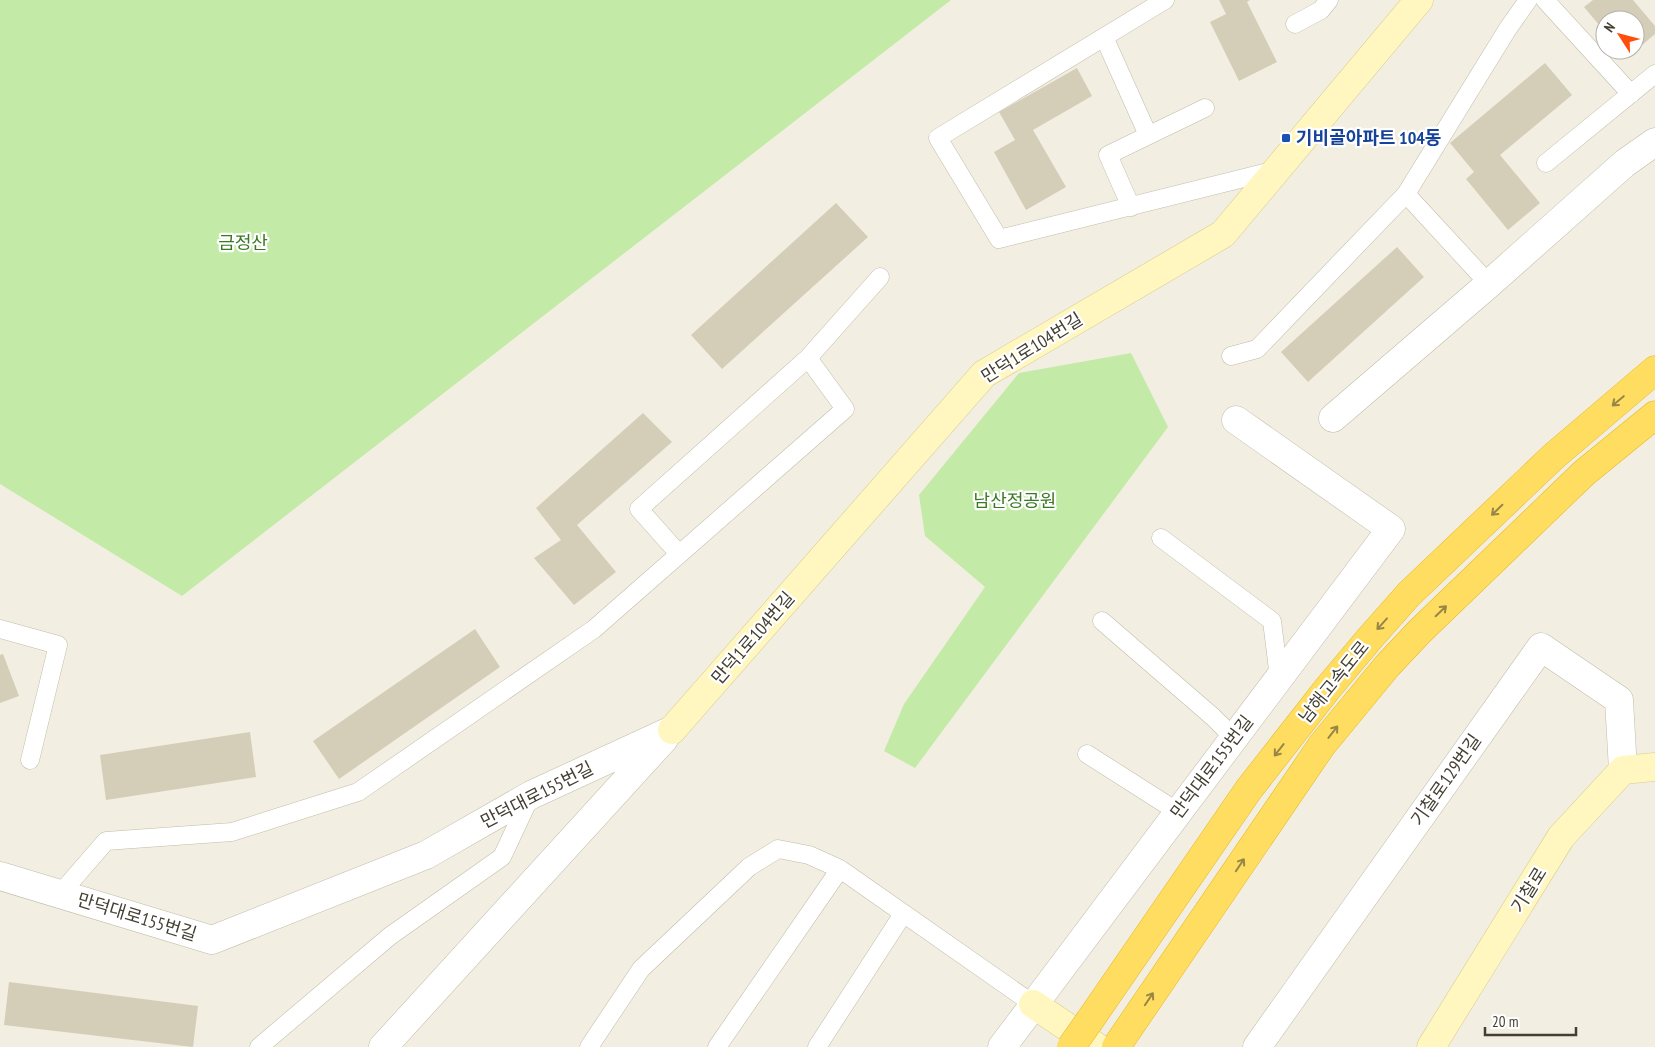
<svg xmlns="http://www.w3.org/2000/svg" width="1655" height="1047" font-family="'PT Sans Narrow','Noto Sans KR',sans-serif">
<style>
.green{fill:#c4eaa7}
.building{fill:#d4cdb7}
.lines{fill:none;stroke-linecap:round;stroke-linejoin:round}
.lane-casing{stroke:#c1bba7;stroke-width:19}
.street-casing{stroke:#c1bba7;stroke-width:29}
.secondary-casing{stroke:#d5cc8e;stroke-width:29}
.highway-casing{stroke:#e7b827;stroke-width:29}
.lane{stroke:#fff;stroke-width:18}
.street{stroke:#fff;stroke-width:28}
.secondary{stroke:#fff7bf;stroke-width:28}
.highway{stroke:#ffdd60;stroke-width:28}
.highway-bridge-casing{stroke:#e7b827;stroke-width:29;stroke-linecap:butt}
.highway-bridge{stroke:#ffdd60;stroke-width:28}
.oneway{stroke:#988647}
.transit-dot{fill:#1a4fb4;stroke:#fff;stroke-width:2}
.labels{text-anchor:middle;stroke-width:4.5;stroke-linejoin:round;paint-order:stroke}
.transit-label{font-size:18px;font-weight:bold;fill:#164399;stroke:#fff;text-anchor:start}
.park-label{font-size:18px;fill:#397923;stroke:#fff}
.street-label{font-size:18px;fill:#443f32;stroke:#fff}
</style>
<rect width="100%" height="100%" fill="#f2efe2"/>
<path class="green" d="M0,0H951L182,596L0,484Z
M1131,353L1168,427L915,768L884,751L904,704L985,587L925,536L919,495L1019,373Z"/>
<path class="building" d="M1219,0H1250L1247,2L1277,62L1239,81L1210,22L1226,14Z
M1593,0H1633L1655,26V34L1627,58L1620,50H1635V20H1605V32L1584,7Z
M1545,63L1572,95L1500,155L1540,203L1508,230L1466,179L1474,172L1450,143Z
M1077,68L1092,96L1033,130L1066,187L1026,210L994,152L1015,140L999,112Z
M836,203L868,237L722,369L691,335Z
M1397,247L1424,277L1308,382L1281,352Z
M643,413L672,442L577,525L616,572L574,605L534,558L561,540L536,508Z
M475,629L500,667L339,779L313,741Z
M3,654L19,696L0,703V655Z
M250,732L256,777L106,800L100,755Z
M9,982L198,1006L193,1047L4,1025Z"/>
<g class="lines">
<g class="lane-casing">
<path id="lane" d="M1165,0L938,138L999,239L1276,170
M1545,0L1631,94
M1295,24L1321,10L1329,0
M1104,37L1148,135
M1546,163L1655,74
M1406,194L1489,284
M1131,207L1108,155L1205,108
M1231,356L1257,349L1406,194L1507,30L1528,0
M1161,538L1272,621L1279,678
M679,554L639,509L808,358
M1102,621L1213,717L1234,738
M0,629L58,645L30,760
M1087,754L1178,812
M60,894L106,841L232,832L358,792L594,629L845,409L808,358L880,277
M259,1047L390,936L502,857L531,795
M589,1047L641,969L749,867L778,849L809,855L840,869L1033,1004
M717,1047L840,869
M817,1047L903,914"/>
</g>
<g class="street-casing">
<path id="street" d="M1333,418L1489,284L1625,163L1655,142
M0,876L212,940L426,855L531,795L672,730
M383,1047L664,739
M1002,1047L1391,529L1236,420
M1257,1047L1541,647L1619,700L1623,770"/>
</g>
<g class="secondary-casing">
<path id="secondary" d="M672,730L984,374L1223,234L1419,0
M1033,1004L1097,1047
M1431,1047L1561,837L1623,770L1655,767"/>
</g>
<g class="highway-casing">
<path id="highway" d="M1090,1020L1249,789L1328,688L1370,638L1409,594L1554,456L1655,370
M1116,1047L1322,745L1387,666L1419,632L1584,473L1655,415"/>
</g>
<use href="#lane" class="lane"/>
<use href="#street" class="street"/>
<use href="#secondary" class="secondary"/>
<use href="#highway" class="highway"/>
<g class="highway-bridge-casing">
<path id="highway-bridge" d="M1071,1047L1090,1020"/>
</g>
<use href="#highway-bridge" class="highway-bridge"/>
</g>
<defs><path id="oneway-shaft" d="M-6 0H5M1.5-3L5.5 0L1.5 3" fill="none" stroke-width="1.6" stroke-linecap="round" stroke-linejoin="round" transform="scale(1.25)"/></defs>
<g class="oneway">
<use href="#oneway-shaft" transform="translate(1618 401) rotate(140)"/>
<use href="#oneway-shaft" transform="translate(1497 510) rotate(136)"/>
<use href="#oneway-shaft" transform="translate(1441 611) rotate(-44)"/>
<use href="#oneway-shaft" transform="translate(1382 624) rotate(132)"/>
<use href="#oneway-shaft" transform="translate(1333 732) rotate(-52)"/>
<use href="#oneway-shaft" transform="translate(1279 750) rotate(128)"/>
<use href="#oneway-shaft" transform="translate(1240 865) rotate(-56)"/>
<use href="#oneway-shaft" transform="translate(1149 999) rotate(-56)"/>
</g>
<rect class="transit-dot" x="1281" y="133" width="10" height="10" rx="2.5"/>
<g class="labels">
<g class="transit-label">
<text x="1296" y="144">기비골아파트 104동</text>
</g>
<g class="park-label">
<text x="243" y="249">금정산</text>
<text x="1015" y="507">남산정공원</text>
</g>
<g class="street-label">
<text transform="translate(1032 348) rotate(-32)" y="6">만덕1로104번길</text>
<text transform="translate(753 638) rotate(-49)" y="6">만덕1로104번길</text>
<text transform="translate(1334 682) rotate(-51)" y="6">남해고속도로</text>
<text transform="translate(1212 767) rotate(-53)" y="6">만덕대로155번길</text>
<text transform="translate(1446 780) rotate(-55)" y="6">기찰로129번길</text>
<text transform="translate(537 795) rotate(-27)" y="6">만덕대로155번길</text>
<text transform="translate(1529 890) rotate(-58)" y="6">기찰로</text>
<text transform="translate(137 917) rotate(17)" y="6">만덕대로155번길</text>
</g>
</g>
<g transform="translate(1620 35) rotate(306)"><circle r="24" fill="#ffffff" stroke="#b4b2ad"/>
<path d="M0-4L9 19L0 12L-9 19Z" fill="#ff4e0c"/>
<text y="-8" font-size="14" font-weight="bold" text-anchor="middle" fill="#443f32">N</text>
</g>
<path d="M1485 1027v8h91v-8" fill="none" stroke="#443f32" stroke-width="2.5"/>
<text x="1492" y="1027" font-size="15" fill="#443f32" stroke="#ffffff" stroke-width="4" paint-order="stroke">20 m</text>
</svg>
